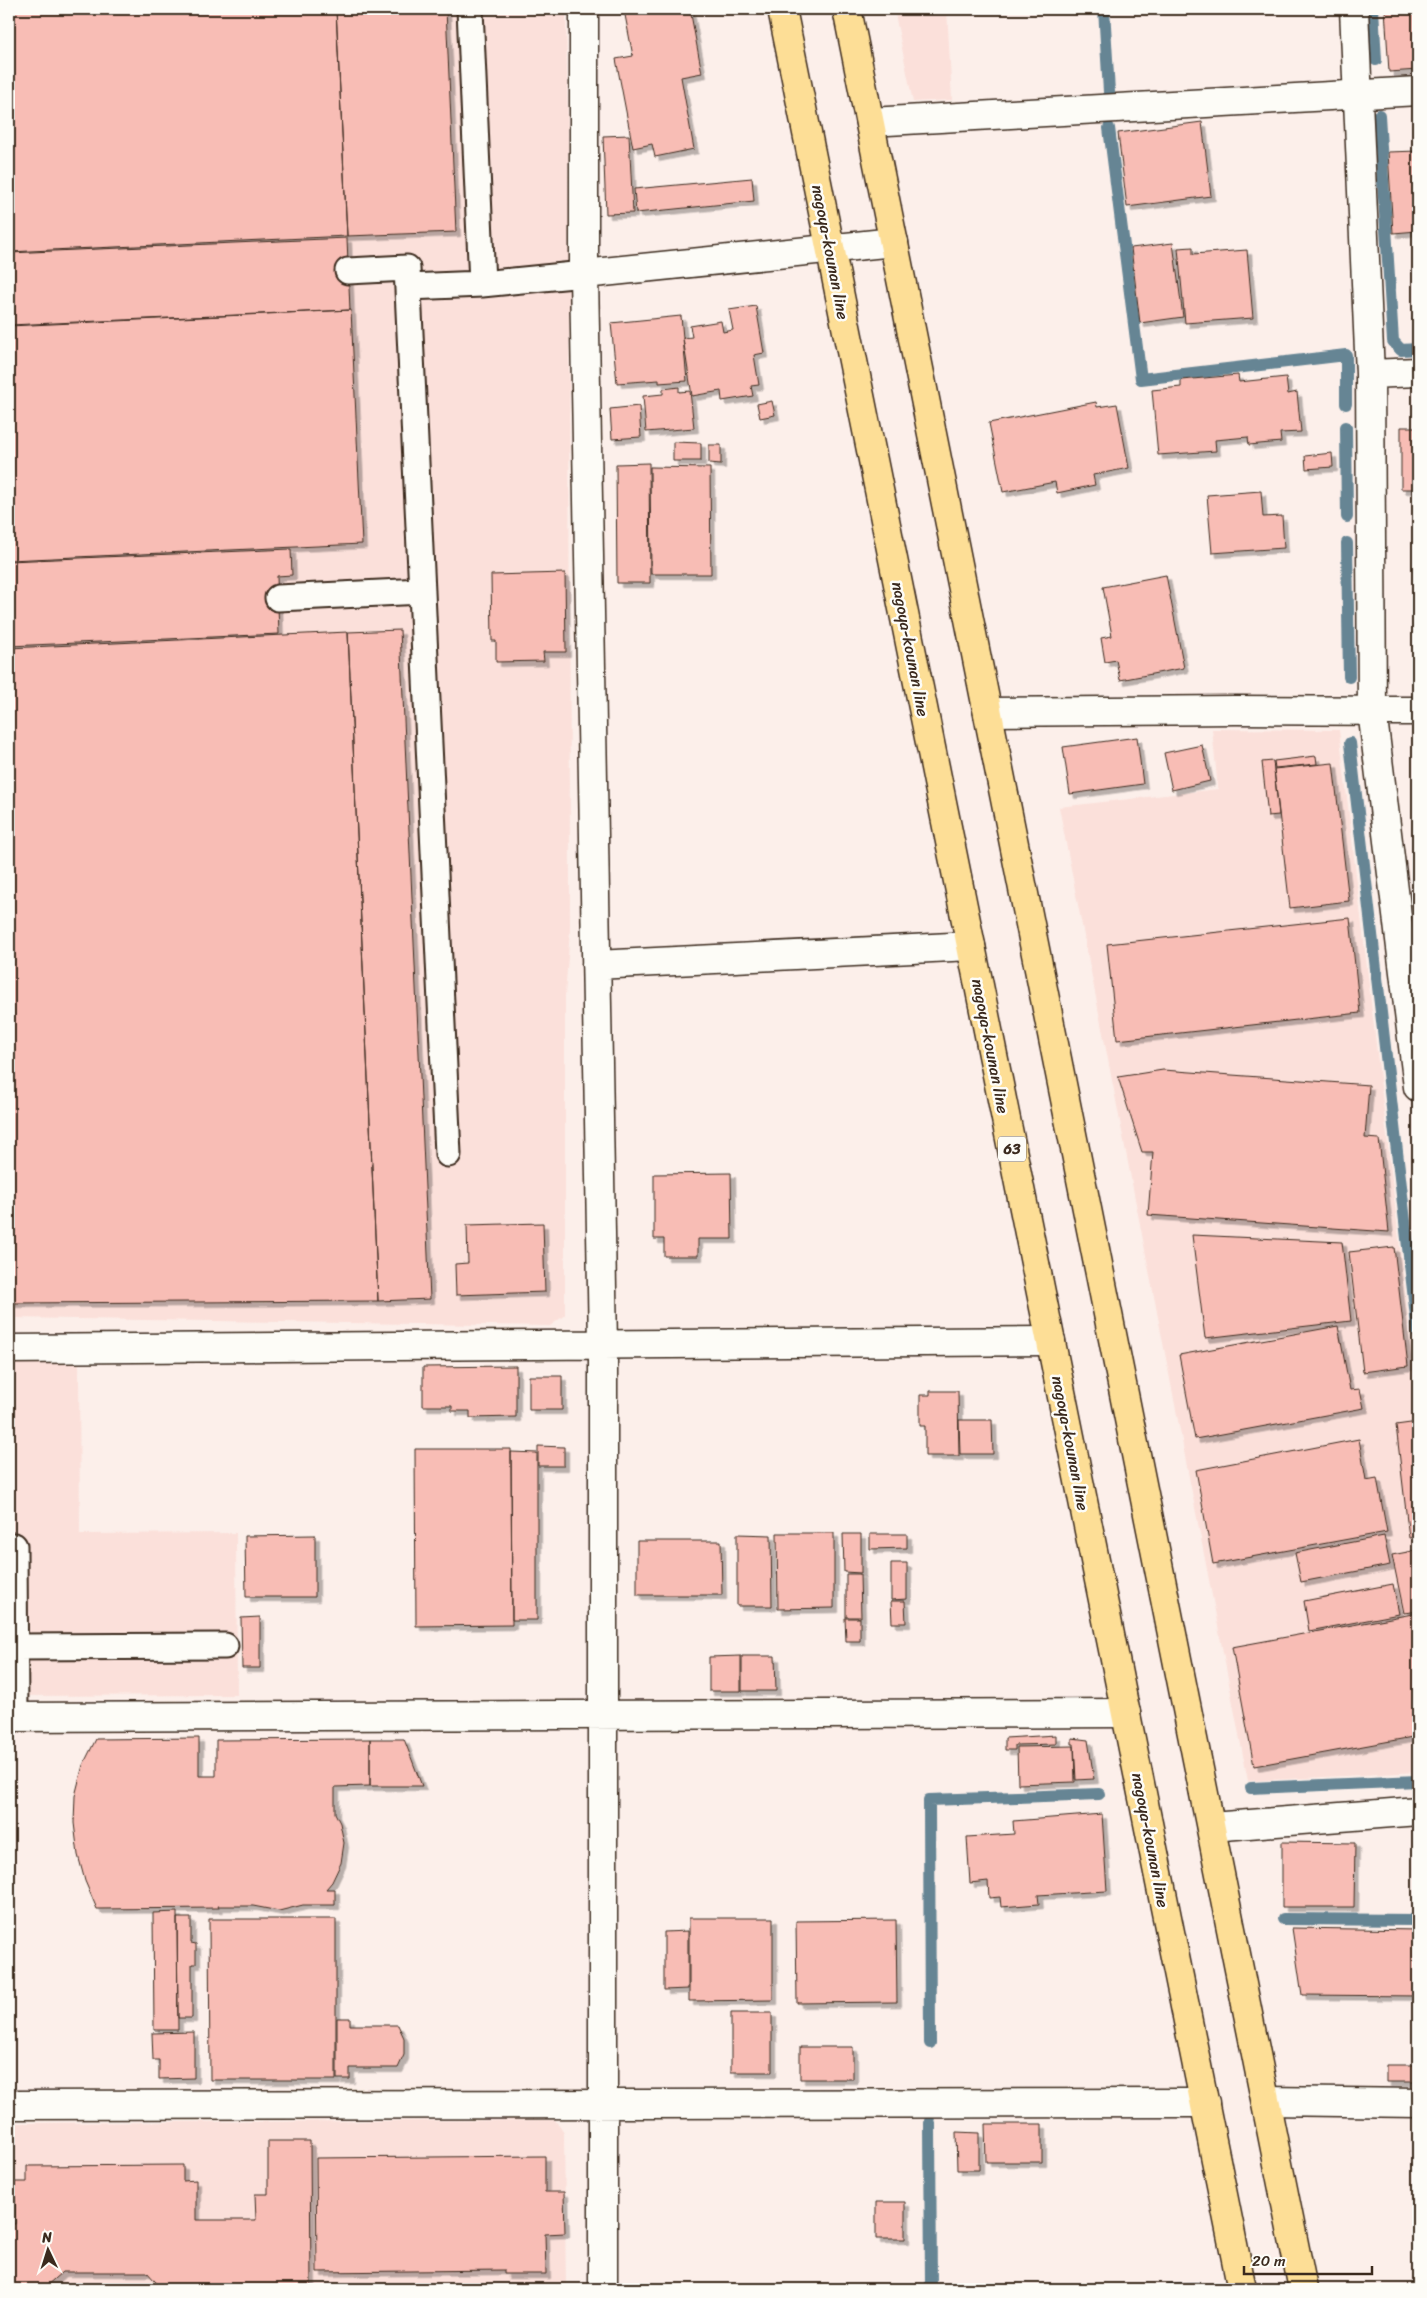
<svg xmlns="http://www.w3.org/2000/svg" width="1427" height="2298" font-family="Sriracha,sans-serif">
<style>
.built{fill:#fbe0da}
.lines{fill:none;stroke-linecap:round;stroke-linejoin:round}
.stream{stroke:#668594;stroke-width:12}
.building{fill:#f8bdb5;stroke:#3b2a1e;filter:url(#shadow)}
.lane-casing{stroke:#3b2a1e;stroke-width:29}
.street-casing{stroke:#3b2a1e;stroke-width:31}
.primary-casing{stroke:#3b2a1e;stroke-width:31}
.lane{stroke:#fdfcf7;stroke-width:25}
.street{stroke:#fdfcf7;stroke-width:28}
.primary{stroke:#fdde96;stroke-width:28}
.labels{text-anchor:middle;stroke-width:5;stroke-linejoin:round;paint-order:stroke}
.shield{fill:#fdfcf7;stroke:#75695f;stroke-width:1}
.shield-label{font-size:15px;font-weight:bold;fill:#3b2a1e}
.street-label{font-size:16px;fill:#3b2a1e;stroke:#fdfcf7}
</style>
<defs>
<filter id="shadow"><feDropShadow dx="4.5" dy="4.5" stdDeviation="0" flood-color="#0004"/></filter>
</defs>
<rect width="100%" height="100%" fill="#fcefea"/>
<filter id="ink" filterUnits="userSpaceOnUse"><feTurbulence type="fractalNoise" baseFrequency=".02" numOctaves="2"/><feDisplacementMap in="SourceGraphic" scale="10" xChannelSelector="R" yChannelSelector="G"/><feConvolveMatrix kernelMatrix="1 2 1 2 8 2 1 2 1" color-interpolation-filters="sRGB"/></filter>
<g filter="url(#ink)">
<path class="built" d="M9,9H566L569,206L570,930L565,996V1315L550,1326L9,1318Z
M894,9H947L952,100L913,102Z
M1212,729L1339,730L1418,1401V1772L1248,1781L1059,807L1218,789Z
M9,1364H79L80,1534L236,1533L237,1695L9,1696Z
M555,2120L564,2133L566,2289H9V2123Z"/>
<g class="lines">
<path class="stream" d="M1104,9L1109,92
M1373,9L1376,60
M1379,115L1393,341L1401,350L1418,349
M1109,128L1141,379L1346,355V404
M1346,427L1347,517
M1347,543L1349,677
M1350,743L1418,1334
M1251,1788L1418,1781
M1283,1919L1418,1920
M930,2043L929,1800L1099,1794
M930,2123L931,2289
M1170,2289L1196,2288"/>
</g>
<path class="building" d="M9,9H336L347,236L9,252Z
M336,9H446L456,232L347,236Z
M631,9H690L702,73L681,77L694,149L655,157L652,144L633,148L616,59L633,56L624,10Z
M1385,9H1418V70L1389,72Z
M1202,122L1211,196L1127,207L1118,133Z
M629,135L633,213L606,214L603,136Z
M1418,151V231L1393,233L1388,152Z
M752,178L754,201L636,213L634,189Z
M347,238L350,310L9,325V253Z
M1173,243L1183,317L1140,323L1131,248Z
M1193,247V254L1247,250L1253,318L1185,323L1178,248Z
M756,306L764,353L754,355L759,385L751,386L753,396L722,401L721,391L692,396L683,338L692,337L690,326L721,321L723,332L733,330L729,310Z
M351,310L362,544L9,560V326Z
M681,316L687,381L659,383V380L617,383L611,323Z
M1238,375L1239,382L1286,377L1288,394L1297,392L1301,432L1280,433L1281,442L1249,445L1248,437L1215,440L1216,451L1158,455L1152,390L1181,387V380Z
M679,387V392L690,391L694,428L646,432L643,396L663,394V389Z
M772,401L775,415L760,418L757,404Z
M1096,402L1097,407L1117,404L1129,468L1093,475L1095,485L1057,493L1055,482L1003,492L989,423Z
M639,406L641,437L612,439L610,409Z
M1401,427H1418V489H1401Z
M673,442L701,443V461H673Z
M709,445H721V464L709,463Z
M1332,453L1333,467L1306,469L1305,456Z
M649,463L650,583H617L616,464Z
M650,467L710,468L711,574H651Z
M1261,491L1263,517L1282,516L1284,548L1212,553L1207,495Z
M291,549L292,575L277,576L279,634L9,646V561Z
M565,573L566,652H543L544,661L496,662V641H492L491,575Z
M1166,575L1184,668L1120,680L1116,660L1105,662L1101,638L1112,636L1103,587Z
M400,630L430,1299L378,1301L348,632Z
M348,632L378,1301L9,1303V648Z
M1137,737L1143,784L1070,794L1063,747Z
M1202,745L1210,781L1172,790L1164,753Z
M1316,756L1317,764L1275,768L1274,761Z
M1273,761L1279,815L1268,816L1262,762Z
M1333,763L1349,901L1290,908L1274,769Z
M1350,918L1360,1013L1117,1040L1107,944Z
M1163,1070L1369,1085L1365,1138L1379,1139L1389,1232L1148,1215L1153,1152H1142L1118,1077Z
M731,1173L732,1239H698V1256H664V1239H654V1174Z
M543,1223L545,1292L456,1295L455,1264L468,1263L467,1225Z
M1192,1235L1342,1242L1351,1321L1205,1338Z
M1394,1247L1408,1366L1363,1372L1349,1252Z
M1338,1326L1350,1390L1360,1389L1364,1408L1195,1439L1179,1355Z
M516,1366V1417L470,1418V1411H452V1406H423V1367Z
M529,1376H562V1410H529Z
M930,1391H958L959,1456H925V1426H920V1395H930Z
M959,1420H992L993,1454H960Z
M1418,1422V1537L1409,1538L1396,1425Z
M1359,1439L1366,1480L1377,1478L1387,1532L1213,1564L1196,1470Z
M538,1446L564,1447V1466H538Z
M415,1449H511L512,1625L416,1626Z
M511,1452L537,1453V1620H512Z
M777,1533H834V1608L778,1609Z
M737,1534L771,1535L772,1606H737Z
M843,1534H861V1573L844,1572Z
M870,1534H907V1548L870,1549Z
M315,1535V1597H246L245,1536Z
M1384,1536L1390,1565L1301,1582L1295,1553Z
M637,1541H721L722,1595H637Z
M1418,1550V1611L1404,1613L1392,1555Z
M891,1563H907V1599L891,1600Z
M846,1574H860L861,1617H846Z
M1393,1584L1399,1614L1309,1631L1304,1601Z
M891,1601H905L906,1623H892Z
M1418,1613V1736L1254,1766L1232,1647Z
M260,1617V1668H242L241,1618Z
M845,1618H860V1641H846Z
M741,1656V1691H709V1657Z
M742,1656H775L776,1691H742Z
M1056,1735V1744L1015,1745V1750H1005V1738Z
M199,1738V1776H216V1740L370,1739V1786L335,1787V1813L340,1823L344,1843L341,1863L332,1882L326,1889H335V1905H303L279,1911L253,1906H218L219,1908L97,1909L85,1881L78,1855L74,1823L75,1796L83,1765L96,1739Z
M1072,1738L1088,1740L1094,1779L1076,1780L1074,1744H1072Z
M370,1739H404L422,1786H370Z
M1074,1746L1075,1782L1018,1784L1017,1747Z
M1102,1814L1107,1891L1038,1895L1039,1904L1001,1907L1000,1897L989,1898L988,1881L970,1883L967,1837L1014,1834L1013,1821Z
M1282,1842L1355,1843L1354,1907H1282Z
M177,1912L178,2030H154L153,1913Z
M177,1918H191V1943L196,1944V1964H192V2018H178Z
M689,1918H773V2000L689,2001Z
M209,1919H336V2080H210Z
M896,1920L897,2002L797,2003L796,1921Z
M1292,1928L1418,1930V1996L1302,1995Z
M688,1931V1989L664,1990V1932Z
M731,2013H772V2072H731Z
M337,2018H350V2025H398L404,2038V2055L398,2068H350V2079H337Z
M194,2032V2078L159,2079V2060H153L152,2033Z
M800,2047H853V2079H800Z
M1386,2065H1418V2082H1386Z
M985,2124H1042V2162H986Z
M956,2132L979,2133V2170H957Z
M268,2141H310L311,2289H162L147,2272H62L46,2286V2289H9V2224H15V2182H27V2166L183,2165V2181L196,2180V2220H256L255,2194H268Z
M545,2156V2192H564L565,2233L545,2234L546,2274H504V2270L317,2272L316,2158Z
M876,2202H905V2239H876Z"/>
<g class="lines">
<g class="lane-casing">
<path id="lane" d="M348,271L407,268L448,1154
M482,284L584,274
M408,287L482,284L470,9
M278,598L422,591
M9,1546H14L15,1717
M15,1647L225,1646"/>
</g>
<g class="street-casing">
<path id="street" d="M584,9V274L603,1345V2289
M1354,9L1370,374L1372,710L1418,1087
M870,122L1418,91
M584,274L894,242
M1370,374L1418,372
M988,712L1236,710L1418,711
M596,965L971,946
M9,1349L1051,1341
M9,1717L1126,1713
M1211,1827L1418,1811
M1266,2101L1418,2103
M9,2105L1205,2103"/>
</g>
<g class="primary-casing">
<path id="primary" d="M782,9L1242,2289
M847,9L1303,2289"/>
</g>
<use href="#lane" class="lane"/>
<use href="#street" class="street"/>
<use href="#primary" class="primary"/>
</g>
</g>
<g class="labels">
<rect class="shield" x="998" y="1136.5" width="28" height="25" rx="4"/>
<g class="shield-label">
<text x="1012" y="1154">63</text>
</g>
<g class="street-label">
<text transform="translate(831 252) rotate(79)" y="6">nagoya-kounan line</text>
<text transform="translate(911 649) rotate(79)" y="6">nagoya-kounan line</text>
<text transform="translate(991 1046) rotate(79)" y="6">nagoya-kounan line</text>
<text transform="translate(1071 1443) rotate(79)" y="6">nagoya-kounan line</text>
<text transform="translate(1151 1840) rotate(79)" y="6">nagoya-kounan line</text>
</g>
</g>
<rect width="1427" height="2298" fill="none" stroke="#fdfcf7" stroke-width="30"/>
<rect x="15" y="15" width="1397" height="2268" fill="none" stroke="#3b2a1e" stroke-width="2" filter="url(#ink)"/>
<g transform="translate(48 2250) rotate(356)" stroke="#fdfcf7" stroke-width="4" paint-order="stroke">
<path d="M0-4L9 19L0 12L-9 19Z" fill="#3b2a1e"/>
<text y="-8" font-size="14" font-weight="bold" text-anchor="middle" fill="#3b2a1e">N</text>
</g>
<path d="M1244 2266v8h128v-8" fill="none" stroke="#3b2a1e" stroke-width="2.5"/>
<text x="1252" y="2266" font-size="15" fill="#3b2a1e" stroke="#fdfcf7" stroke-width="4" paint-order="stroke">20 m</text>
</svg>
